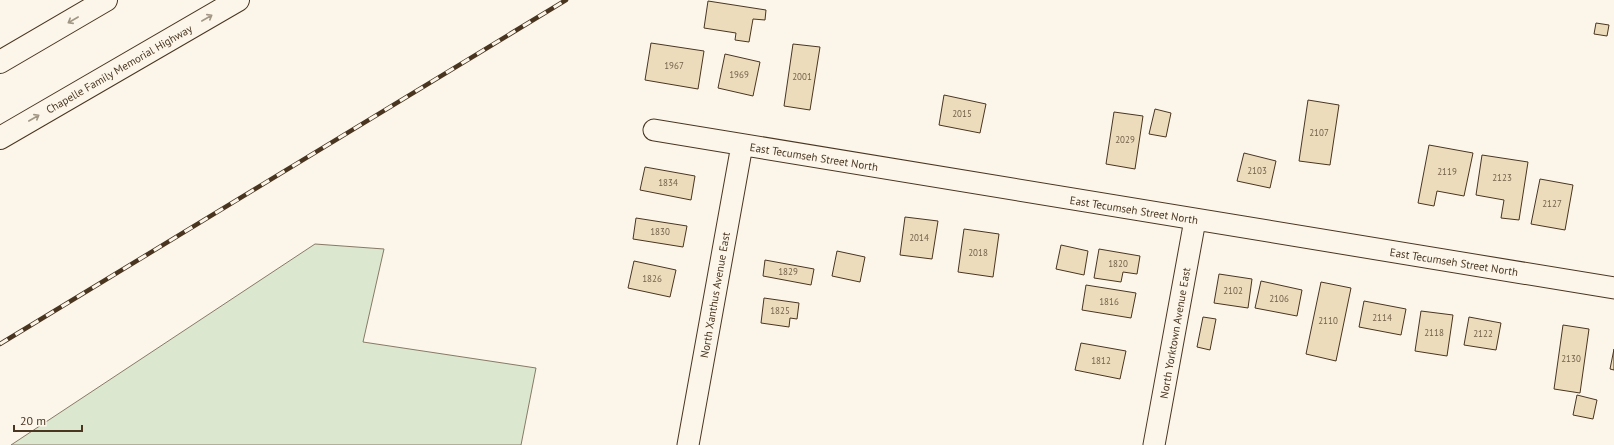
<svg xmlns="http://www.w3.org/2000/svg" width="1614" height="445" font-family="'PT Sans',sans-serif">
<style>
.green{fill:#dce7d0;stroke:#887966}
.building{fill:#ecdcbc;stroke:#4a3520}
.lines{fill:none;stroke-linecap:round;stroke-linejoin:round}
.street-casing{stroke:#4a3520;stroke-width:23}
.highway-casing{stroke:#4a3520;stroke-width:24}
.street{stroke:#fbf6e9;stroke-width:21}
.highway{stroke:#fbf6e9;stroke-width:22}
.rail-casing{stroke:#4a3520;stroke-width:4.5}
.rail{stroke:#fbf6e9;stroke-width:3;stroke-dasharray:9;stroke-linecap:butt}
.oneway{stroke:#a29684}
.labels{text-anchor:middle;stroke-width:3;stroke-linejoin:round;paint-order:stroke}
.number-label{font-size:9px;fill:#725f47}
.street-label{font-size:11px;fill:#4a3520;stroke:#fbf6e9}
</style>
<rect width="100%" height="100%" fill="#fbf6e9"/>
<path class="green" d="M315,244L384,249L363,342L536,368L521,445H11Z"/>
<path class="building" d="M708,1L766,10L765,20L753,19L749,42L735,40L736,33L704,28Z
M1596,23L1609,25L1607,36L1594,34Z
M651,43L704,51L698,89L645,80Z
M793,44L820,47L810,110L784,106Z
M725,54L760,62L753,96L718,88Z
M944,95L986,104L980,133L939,125Z
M1308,100L1339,105L1330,165L1299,161Z
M1155,109L1171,113L1166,137L1149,134Z
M1114,112L1143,116L1135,169L1106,164Z
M1429,145L1473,153L1464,196L1437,191L1434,206L1418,203Z
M1244,153L1276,161L1270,188L1237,181Z
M1482,155L1528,162L1519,220L1501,218L1504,200L1476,195Z
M645,167L695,176L691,200L640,190Z
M1540,179L1573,185L1565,230L1531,224Z
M905,217L938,221L932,259L900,255Z
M636,218L687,226L683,247L633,239Z
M964,229L999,234L993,277L958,272Z
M1061,245L1088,251L1084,275L1056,269Z
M1099,249L1140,256L1137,274L1123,272L1121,282L1094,278Z
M837,251L865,257L860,282L832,276Z
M765,260L814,269L811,285L763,276Z
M634,261L676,270L670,297L628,288Z
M1219,274L1252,279L1248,308L1214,303Z
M1261,281L1302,290L1297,316L1255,308Z
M1321,282L1351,288L1336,361L1306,354Z
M1086,285L1136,293L1131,318L1082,310Z
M764,298L799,303L797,319L790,318L789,327L761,323Z
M1364,301L1406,309L1401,335L1359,327Z
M1421,311L1453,315L1447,356L1415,351Z
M1203,317L1216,319L1210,350L1197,347Z
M1469,317L1501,323L1496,350L1464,345Z
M1563,325L1589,329L1580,393L1554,389Z
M1081,343L1126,351L1120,379L1075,370Z
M1614,349V370L1610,369Z
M1577,395L1597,400L1593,419L1573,415Z"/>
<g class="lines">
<g class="street-casing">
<path id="street" d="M654,130L1614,288
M688,445L742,145
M1154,445L1195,220"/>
</g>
<g class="highway-casing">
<path id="highway" d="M0,62L106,0
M0,138L238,0"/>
</g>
<use href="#street" class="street"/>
<use href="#highway" class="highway"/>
<g class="rail-casing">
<path id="rail" d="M0,344L566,0"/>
</g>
<use href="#rail" class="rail"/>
</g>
<defs><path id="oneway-shaft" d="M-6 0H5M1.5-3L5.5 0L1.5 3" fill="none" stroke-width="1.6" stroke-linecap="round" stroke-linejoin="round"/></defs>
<g class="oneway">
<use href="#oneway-shaft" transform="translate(207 18) rotate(-30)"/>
<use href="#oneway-shaft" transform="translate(73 20) rotate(150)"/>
<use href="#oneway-shaft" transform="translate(34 118) rotate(-30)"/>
</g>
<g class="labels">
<g class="number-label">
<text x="674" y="69">1967</text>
<text x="739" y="78">1969</text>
<text x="802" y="80">2001</text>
<text x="962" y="117">2015</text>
<text x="1319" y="136">2107</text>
<text x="1125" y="143">2029</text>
<text x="1257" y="174">2103</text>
<text x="1447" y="175">2119</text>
<text x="1502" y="181">2123</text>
<text x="668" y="186">1834</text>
<text x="1552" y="207">2127</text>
<text x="660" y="235">1830</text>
<text x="919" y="241">2014</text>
<text x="978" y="256">2018</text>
<text x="1118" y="267">1820</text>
<text x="788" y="275">1829</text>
<text x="652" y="282">1826</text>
<text x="1233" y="294">2102</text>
<text x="1279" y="302">2106</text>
<text x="1109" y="305">1816</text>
<text x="780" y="314">1825</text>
<text x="1382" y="321">2114</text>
<text x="1328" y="324">2110</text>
<text x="1434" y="336">2118</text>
<text x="1483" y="337">2122</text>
<text x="1571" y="362">2130</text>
<text x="1101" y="364">1812</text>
</g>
<g class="street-label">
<text transform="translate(119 69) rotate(-30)" y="4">Chapelle Family Memorial Highway</text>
<text transform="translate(814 157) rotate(9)" y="4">East Tecumseh Street North</text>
<text transform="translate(1134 210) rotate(9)" y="4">East Tecumseh Street North</text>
<text transform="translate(1454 262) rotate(9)" y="4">East Tecumseh Street North</text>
<text transform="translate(715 295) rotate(-80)" y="4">North Xanthus Avenue East</text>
<text transform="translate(1175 333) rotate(-80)" y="4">North Yorktown Avenue East</text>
</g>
</g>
<path d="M14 425v6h68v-6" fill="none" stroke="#4a3520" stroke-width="2"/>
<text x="20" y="425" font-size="12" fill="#4a3520" stroke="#fbf6e9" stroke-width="3" paint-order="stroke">20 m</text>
</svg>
